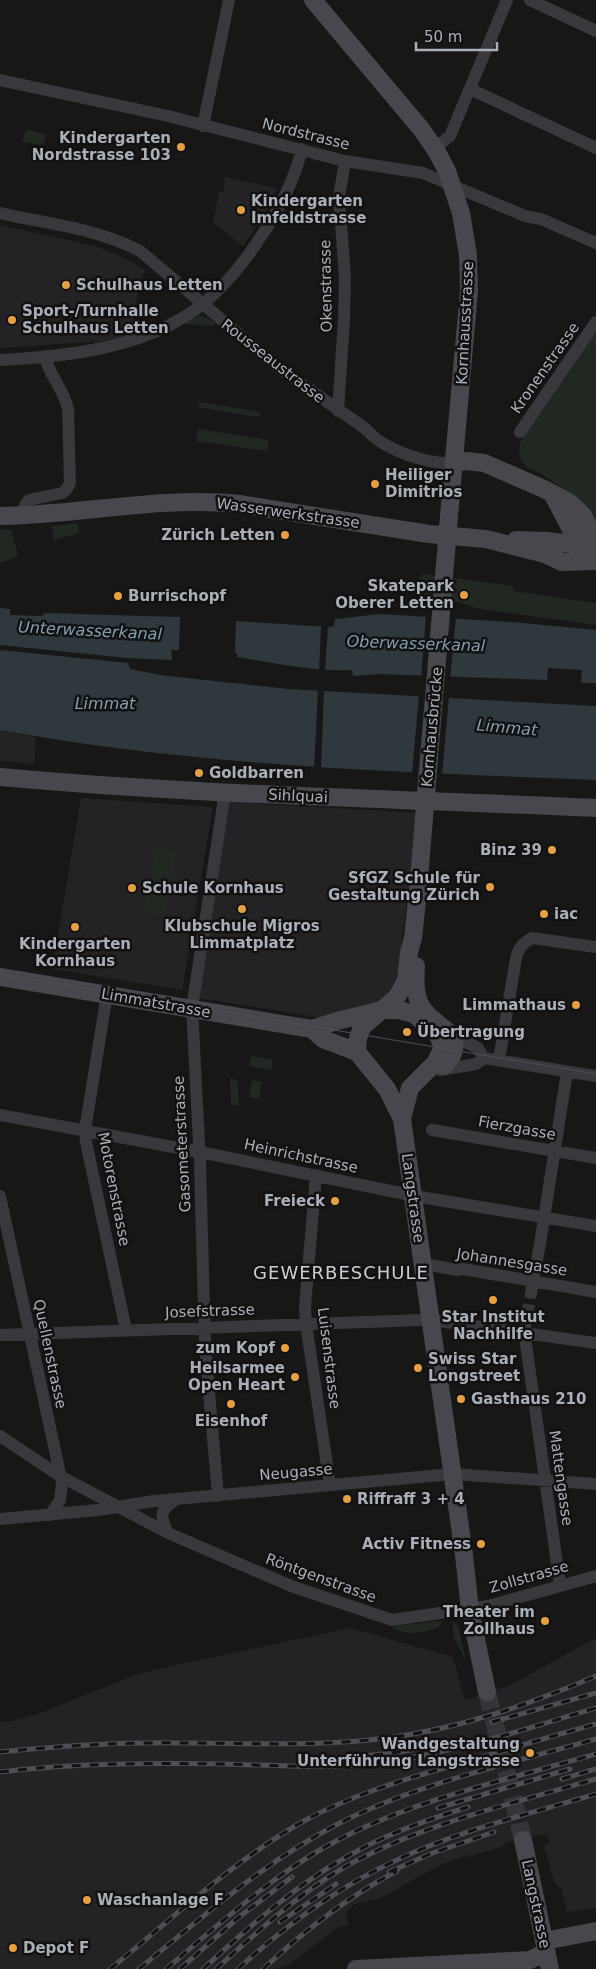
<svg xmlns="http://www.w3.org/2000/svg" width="596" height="1969" font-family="'DejaVu Sans',sans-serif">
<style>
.built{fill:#232325}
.green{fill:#212821}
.water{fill:#2f383d}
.pier{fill:#171718}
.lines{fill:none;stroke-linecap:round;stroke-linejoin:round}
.street-tunnel{stroke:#343538;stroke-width:12;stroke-dasharray:12 6;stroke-linecap:butt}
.secondary-tunnel{stroke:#343538;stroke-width:18;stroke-dasharray:18 9;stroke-linecap:butt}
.street{stroke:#38393d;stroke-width:12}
.secondary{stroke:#46484d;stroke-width:18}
.tram{stroke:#4d4f54;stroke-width:1}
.rail-casing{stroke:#4d4f54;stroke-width:5}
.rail{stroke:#121213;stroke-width:3;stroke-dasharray:9;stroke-linecap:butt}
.secondary-bridge{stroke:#46484d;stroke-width:18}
.poi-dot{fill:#e5a041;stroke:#121213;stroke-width:2}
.labels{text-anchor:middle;stroke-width:5;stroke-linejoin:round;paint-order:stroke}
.street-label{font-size:15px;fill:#aaafb7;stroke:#121213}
.poi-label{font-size:15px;font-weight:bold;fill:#aaafb7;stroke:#121213;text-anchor:start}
.water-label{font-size:16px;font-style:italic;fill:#839fb0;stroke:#121213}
.quarter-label{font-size:18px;letter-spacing:1px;fill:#caced4;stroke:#121213}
</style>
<rect width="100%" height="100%" fill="#171718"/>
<path class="built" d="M225,177L278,188L262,218L243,246L213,223L219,192H223Z
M0,225L95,246L118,255L146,270L142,276L131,328L133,335L103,341L0,348Z
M0,730L36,737L34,764L0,761Z
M81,798L213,807L182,990L52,969Z
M228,802L420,813L395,988L379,1003L330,1019L198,998Z
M350,1628L453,1657L465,1700L508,1686L596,1638V1908L567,1912L561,1888L555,1884L544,1847L550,1841L545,1834L505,1843L504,1846L468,1857L467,1855L438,1866L381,1898L355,1904L346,1912L349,1925L338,1927L289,1965L275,1969H0V1721L8,1722L41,1713L127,1678L153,1670Z"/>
<path class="green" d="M26,129L46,134L44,143L40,145L22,141Z
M200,315L216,323L213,326L185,324L184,322Z
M596,333V525L570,494L542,474L526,467L519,456L520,442Z
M199,402L260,412L259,415L261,416L255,417L198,407Z
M198,429L269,440L267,451L196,441Z
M77,523L80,533L54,540L52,526Z
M11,529L18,556L0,563V530Z
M423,574L513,586V591L596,603V625L475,608L458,602L406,592Z
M156,846L177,850L172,878L151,874Z
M149,877L171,881L165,915L143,911Z
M251,1056L273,1060L271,1071L249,1066Z
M230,1078L238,1081L239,1105H231Z
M252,1080L262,1082L259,1099L249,1097Z
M437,1621H442L440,1626C428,1633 404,1637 392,1627Z
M453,1621L458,1626L466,1661L453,1636Z"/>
<path class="water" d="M0,608L10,609V615L41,616L46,613L180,617L179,650H171L172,659L170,660L127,658L0,645Z
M380,614L512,622L596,630V683H581L582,670L548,668L547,680L378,674L353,676L352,670C312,672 276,663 237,657L238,653H235L236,621L328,627L334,626L335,619Z
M0,650L128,663L130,669L160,675L288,689L596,706V780C397,772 196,766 0,730Z"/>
<path class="pier" d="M426,615L456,617L450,679L421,678Z
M321,626H328L325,671H319Z
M318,689H324L321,769H314Z
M419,694L449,696L442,776L412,774Z"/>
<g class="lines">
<path class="street-tunnel" d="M527,1316L531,1293"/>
<path class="secondary-tunnel" d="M487,1692L523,1840"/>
<path class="street" d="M530,0L596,31
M0,80L168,116L345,161L423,173L525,216L541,219L596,243
M470,89L596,148
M203,126L229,0
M435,148L450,136L507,0
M0,213C47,224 97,228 140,251L279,368L366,429C383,450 429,465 455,463
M0,360C58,357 126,350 177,321C211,303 239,270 260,238C279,210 294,182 302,149
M338,411L344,319L345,277L339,197L345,161
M520,432L596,322
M24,516L25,505L29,500L62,493L66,490L70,483L68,409C64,389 49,376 45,356
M107,994L85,1130L86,1142L126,1330
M453,1036L478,1048L484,1058
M484,1058L596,1076
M499,1060L516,958C519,947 523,943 532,938L596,947
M440,1070L476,1064L484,1058
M0,1115L200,1152L420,1197L596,1226
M432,1130L596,1158
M316,1175L305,1307L306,1324L330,1485
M0,1196L62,1483L60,1500L50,1515
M423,1264L458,1270L463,1269L596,1292
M531,1293L540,1244L567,1072
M527,1316L524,1333L526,1344L560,1585
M431,1320L596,1343
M0,1335L422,1320
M0,1436L60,1476L168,1533L291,1586L392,1620L488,1606L596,1576
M218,1496L205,1345L200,1162L192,1008L225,792
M0,1519L98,1510L154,1501L453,1474L596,1484
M168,1533C160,1516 159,1511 175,1500"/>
<path class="secondary" d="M313,0L422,130L437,152L447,171L461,213L468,255L469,291L449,516
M455,463L466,461L484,463L544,489L570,503L583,515L588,526L596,534
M553,495L576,539L585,551
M0,516C80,515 159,496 239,504L429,534L486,539L545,554L562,562L596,561
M516,540L547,541L596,547
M0,777C198,795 397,799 596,808
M416,966C413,1009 422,1010 453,1036C457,1047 453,1058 444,1066
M0,977L312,1029L337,1021L382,1010H399L414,1014L438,1035L443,1048L435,1063L410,1088L402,1119
M312,1029L323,1039L357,1052L387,1089L402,1119L464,1555L470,1610L487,1692
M357,1052L358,1038L362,1027L397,997L403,986L406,979L409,952L413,938L418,891
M523,1840L550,1969
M544,1941L596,1931
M356,1969L530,1960L546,1952"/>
<path class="tram" d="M0,974L596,1074"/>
<g class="rail-casing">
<path id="rail" d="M492,1722L596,1693
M0,1752C60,1746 121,1742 182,1743C250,1743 318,1747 386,1738C459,1729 528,1705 596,1676
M302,1758C355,1759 407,1753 458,1740
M0,1772C74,1763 149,1763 224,1764C271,1765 320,1769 368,1764C446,1756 521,1730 596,1708
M562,1779L596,1769
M438,1808L570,1769
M389,1872L430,1854L494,1832
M280,1922L336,1884
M110,1969C172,1919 232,1862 302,1822C351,1795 405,1779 458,1764C504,1750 550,1737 596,1724
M139,1969C201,1918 262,1864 334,1826C415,1784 508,1764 596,1739
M166,1969C217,1926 267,1880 325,1847C406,1801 507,1780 596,1754
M180,1969L239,1917L292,1877
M203,1969C248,1928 294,1886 348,1856C386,1834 427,1820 468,1807
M216,1969C256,1933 296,1896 343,1868C421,1824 511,1804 596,1779
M238,1969C286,1925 338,1887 397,1860C460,1830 529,1814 596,1794
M263,1969C304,1931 347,1897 397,1871"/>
</g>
<use href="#rail" class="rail"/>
<path class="secondary-bridge" d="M418,891L449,516"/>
</g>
<g class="poi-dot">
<circle cx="181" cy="147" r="5"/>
<circle cx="241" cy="210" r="5"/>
<circle cx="66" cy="285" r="5"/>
<circle cx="12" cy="320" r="5"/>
<circle cx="375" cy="484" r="5"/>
<circle cx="285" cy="535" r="5"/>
<circle cx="464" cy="595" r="5"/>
<circle cx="118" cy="596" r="5"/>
<circle cx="199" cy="773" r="5"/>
<circle cx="552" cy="850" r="5"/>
<circle cx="490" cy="887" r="5"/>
<circle cx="132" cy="888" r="5"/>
<circle cx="242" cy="909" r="5"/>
<circle cx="544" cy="914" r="5"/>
<circle cx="75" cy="927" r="5"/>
<circle cx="576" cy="1005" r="5"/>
<circle cx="407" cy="1032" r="5"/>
<circle cx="335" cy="1201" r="5"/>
<circle cx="493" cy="1300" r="5"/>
<circle cx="285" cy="1348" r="5"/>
<circle cx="418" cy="1368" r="5"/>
<circle cx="295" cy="1377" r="5"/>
<circle cx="461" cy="1399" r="5"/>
<circle cx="231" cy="1404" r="5"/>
<circle cx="347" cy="1499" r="5"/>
<circle cx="481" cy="1544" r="5"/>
<circle cx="545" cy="1621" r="5"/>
<circle cx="530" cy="1753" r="5"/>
<circle cx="87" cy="1900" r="5"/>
<circle cx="13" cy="1948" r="5"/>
</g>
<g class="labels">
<g class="street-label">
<text transform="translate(306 134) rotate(14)" y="5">Nordstrasse</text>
<text transform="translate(326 286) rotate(-91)" y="5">Okenstrasse</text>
<text transform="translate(465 323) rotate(-87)" y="5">Kornhausstrasse</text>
<text transform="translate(273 361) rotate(38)" y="5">Rousseaustrasse</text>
<text transform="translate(545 368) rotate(-55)" y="5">Kronenstrasse</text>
<text transform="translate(288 513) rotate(8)" y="5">Wasserwerkstrasse</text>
<text transform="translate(432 727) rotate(-85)" y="5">Kornhausbrücke</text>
<text transform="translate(298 796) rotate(3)" y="5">Sihlquai</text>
<text transform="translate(156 1003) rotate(10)" y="5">Limmatstrasse</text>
<text transform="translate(517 1128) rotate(10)" y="5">Fierzgasse</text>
<text transform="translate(182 1144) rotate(-93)" y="5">Gasometerstrasse</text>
<text transform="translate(301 1156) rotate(12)" y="5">Heinrichstrasse</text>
<text transform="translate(114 1189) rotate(79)" y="5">Motorenstrasse</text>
<text transform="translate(413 1198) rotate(82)" y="5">Langstrasse</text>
<text transform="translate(512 1262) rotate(9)" y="5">Johannesgasse</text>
<text transform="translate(210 1311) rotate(-2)" y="5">Josefstrasse</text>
<text transform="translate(50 1354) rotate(78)" y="5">Quellenstrasse</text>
<text transform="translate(329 1358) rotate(83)" y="5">Luisenstrasse</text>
<text transform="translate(296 1472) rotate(-5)" y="5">Neugasse</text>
<text transform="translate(561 1478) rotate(82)" y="5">Mattengasse</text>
<text transform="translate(529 1577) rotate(-16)" y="5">Zollstrasse</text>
<text transform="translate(321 1578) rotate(20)" y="5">Röntgenstrasse</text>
<text transform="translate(536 1904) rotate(78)" y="5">Langstrasse</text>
</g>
<g class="poi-label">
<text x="171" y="143" text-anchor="end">Kindergarten<tspan x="171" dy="17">Nordstrasse 103</tspan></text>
<text x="251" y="206">Kindergarten<tspan x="251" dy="17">Imfeldstrasse</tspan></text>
<text x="76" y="290">Schulhaus Letten</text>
<text x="22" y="316">Sport-/Turnhalle<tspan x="22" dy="17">Schulhaus Letten</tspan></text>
<text x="385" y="480">Heiliger<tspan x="385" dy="17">Dimitrios</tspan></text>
<text x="275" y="540" text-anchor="end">Zürich Letten</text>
<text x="454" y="591" text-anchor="end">Skatepark<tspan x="454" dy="17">Oberer Letten</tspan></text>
<text x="128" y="601">Burrischopf</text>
<text x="209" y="778">Goldbarren</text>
<text x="542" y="855" text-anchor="end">Binz 39</text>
<text x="480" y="883" text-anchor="end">SfGZ Schule für<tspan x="480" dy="17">Gestaltung Zürich</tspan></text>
<text x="142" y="893">Schule Kornhaus</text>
<text x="554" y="919">iac</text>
<text x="242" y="931" text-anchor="middle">Klubschule Migros<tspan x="242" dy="17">Limmatplatz</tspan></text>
<text x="75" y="949" text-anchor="middle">Kindergarten<tspan x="75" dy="17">Kornhaus</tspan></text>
<text x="566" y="1010" text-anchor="end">Limmathaus</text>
<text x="417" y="1037">Übertragung</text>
<text x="325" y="1206" text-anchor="end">Freieck</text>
<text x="493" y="1322" text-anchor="middle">Star Institut<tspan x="493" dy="17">Nachhilfe</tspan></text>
<text x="275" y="1353" text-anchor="end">zum Kopf</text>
<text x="428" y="1364">Swiss Star<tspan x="428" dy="17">Longstreet</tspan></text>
<text x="285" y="1373" text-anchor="end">Heilsarmee<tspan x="285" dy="17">Open Heart</tspan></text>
<text x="471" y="1404">Gasthaus 210</text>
<text x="231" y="1426" text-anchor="middle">Eisenhof</text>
<text x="357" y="1504">Riffraff 3 + 4</text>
<text x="471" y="1549" text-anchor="end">Activ Fitness</text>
<text x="535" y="1617" text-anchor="end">Theater im<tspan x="535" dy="17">Zollhaus</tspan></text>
<text x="520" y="1749" text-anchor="end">Wandgestaltung<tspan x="520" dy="17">Unterführung Langstrasse</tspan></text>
<text x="97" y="1905">Waschanlage F</text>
<text x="23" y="1953">Depot F</text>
</g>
<g class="water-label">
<text transform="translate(90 630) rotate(3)" y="6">Unterwasserkanal</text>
<text transform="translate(416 643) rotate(2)" y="6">Oberwasserkanal</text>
<text x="105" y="709">Limmat</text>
<text transform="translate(507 727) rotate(5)" y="6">Limmat</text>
</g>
<g class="quarter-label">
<text x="341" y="1279">GEWERBESCHULE</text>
</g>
</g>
<path d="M416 42v8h81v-8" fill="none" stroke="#aaafb7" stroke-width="2.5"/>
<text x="424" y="42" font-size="15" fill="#aaafb7" stroke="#121213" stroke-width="4" paint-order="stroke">50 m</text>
</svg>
